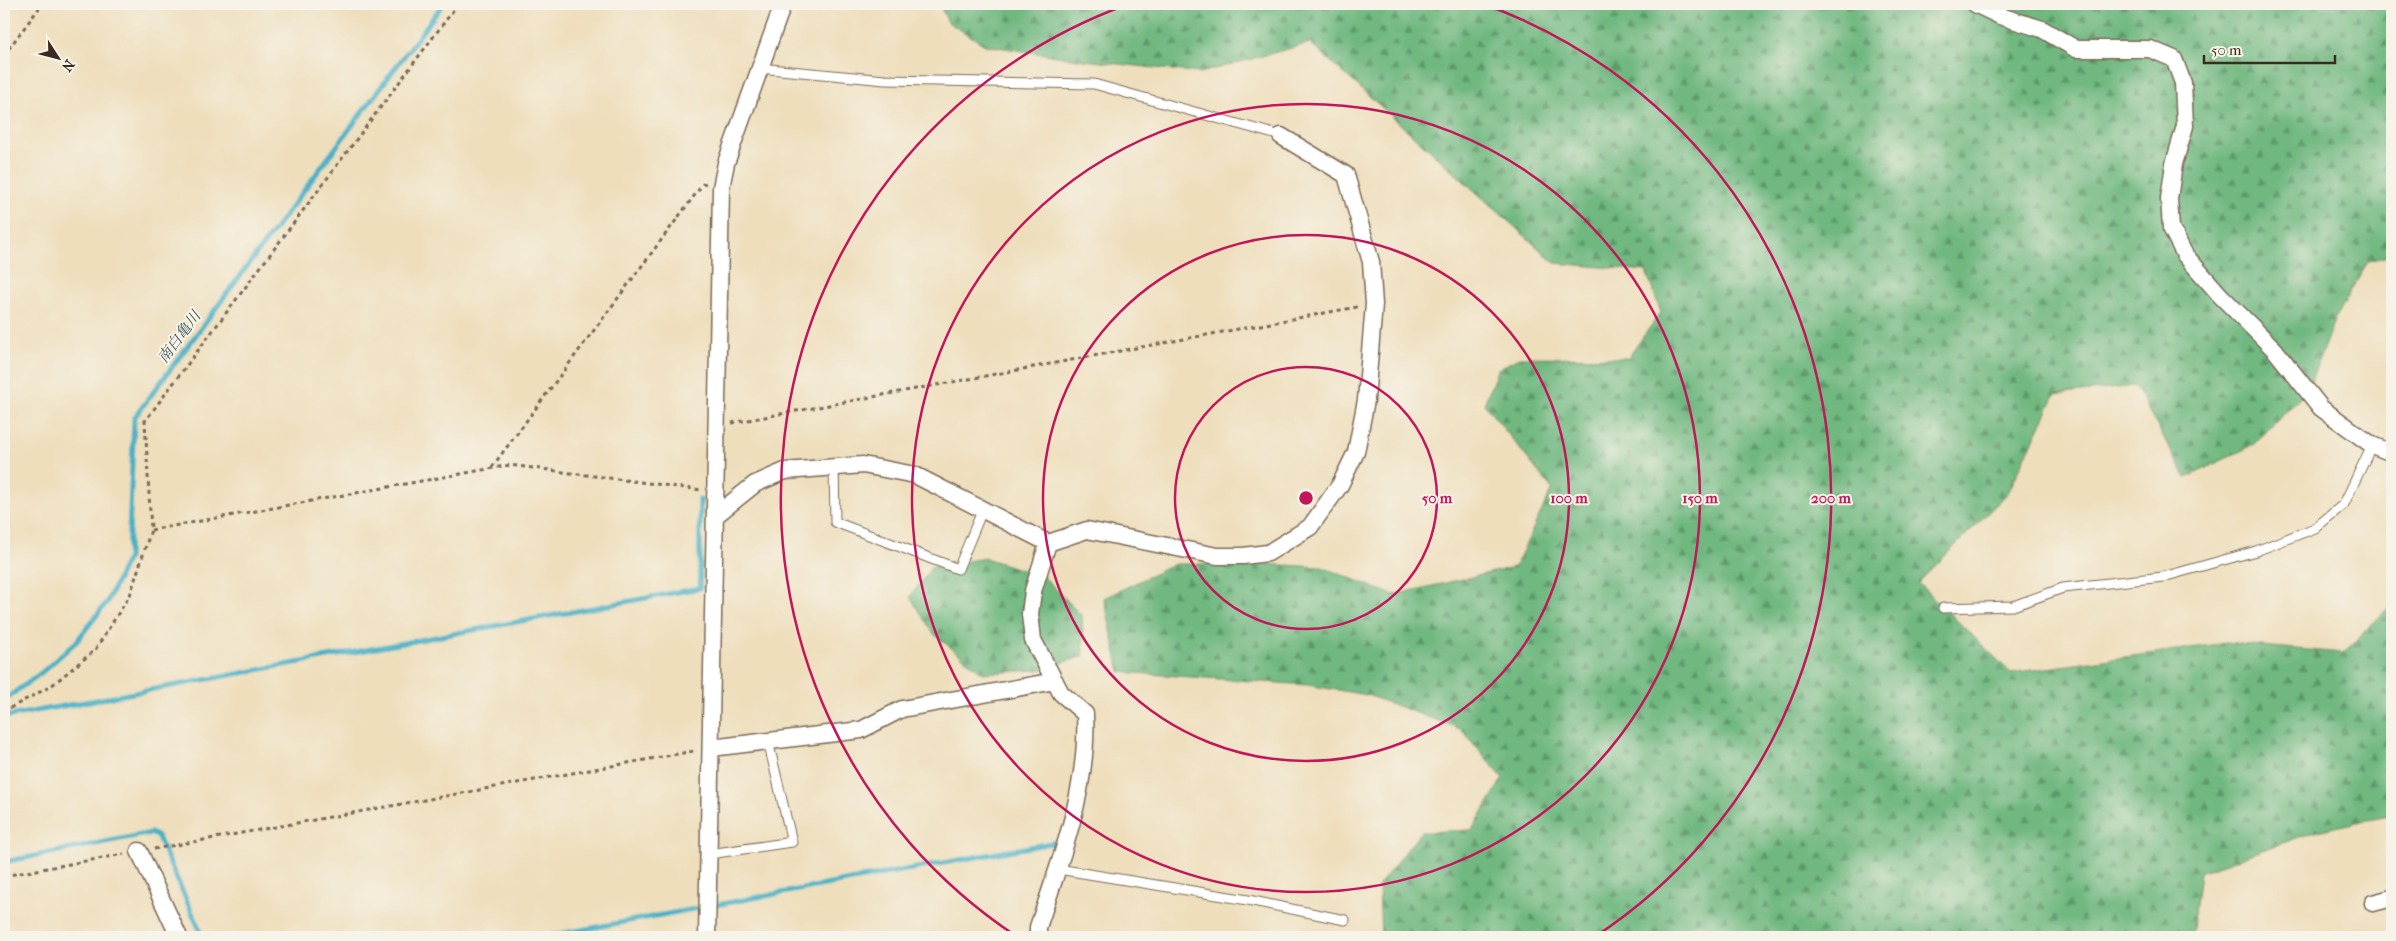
<svg xmlns="http://www.w3.org/2000/svg" width="2396" height="941" font-family="'IM FELL French Canon','Noto Serif JP',serif">
<style>
.forest{fill:url(#forest-firs);stroke:#55714f}
.lines{fill:none;stroke-linecap:round;stroke-linejoin:round}
.stream{stroke:#48b1c6;stroke-width:5}
.lane-casing{stroke:#7a6955;stroke-width:11}
.street-casing{stroke:#7a6955;stroke-width:19}
.path{stroke:#7a6955;stroke-width:3;stroke-dasharray:4 4;stroke-linecap:butt}
.lane{stroke:#fff;stroke-width:9}
.street{stroke:#fff;stroke-width:16}
.ring{fill:none;stroke:#c2185b;stroke-width:2.5}
.labels{text-anchor:middle;stroke-width:4;stroke-linejoin:round;paint-order:stroke}
.water-label{font-size:15px;font-style:italic;fill:#405959;stroke:#f7f3e8}
.centre{fill:#c2185b;stroke:#f7f3e8;stroke-width:2.5}
.ring-label{font-size:15px;text-anchor:middle;font-weight:bold;fill:#c2185b;stroke:#f7f3e8;stroke-width:4;stroke-linejoin:round;paint-order:stroke}
</style>
<defs>
<pattern id="forest-firs" width="22" height="20" patternUnits="userSpaceOnUse" patternTransform="scale(1.25)"><rect width="22" height="20" fill="#6fb880"/><path d="M5 1l3.5 6h-7zM16 11l3.5 6h-7z" fill="#5c9668"/></pattern>
</defs>
<rect width="100%" height="100%" fill="#f7f3e8"/>
<filter id="ink" filterUnits="userSpaceOnUse"><feTurbulence type="fractalNoise" baseFrequency=".02" numOctaves="2"/><feDisplacementMap in="SourceGraphic" scale="10" xChannelSelector="R" yChannelSelector="G"/><feConvolveMatrix kernelMatrix="1 2 1 2 8 2 1 2 1" color-interpolation-filters="sRGB"/></filter>
<filter id="wash" filterUnits="userSpaceOnUse"><feTurbulence type="fractalNoise" baseFrequency=".0096" numOctaves="4" result="noise"/><feDisplacementMap in="SourceGraphic" scale="20" xChannelSelector="R" yChannelSelector="G"/><feGaussianBlur stdDeviation="1.12" result="paint"/><feColorMatrix in="noise" values="0 0 0 0 0 0 0 0 0 0 0 0 0 0 0 0 0 1.4 0 .05"/><feComposite in="paint" operator="in"/></filter>
<g filter="url(#wash)">
<rect width="100%" height="100%" fill="#eedebc"/>
<path class="forest" d="M939,4H2018L2028,10L2032,4H2392V255L2368,261L2335,318L2307,391L2253,445L2186,478L2135,386L2055,395L2008,493L1918,583L2011,673L2226,643L2343,653L2392,604V814L2314,832L2200,872L2192,937H1381L1379,885L1421,832L1472,830L1503,778L1461,729L1367,695L1307,685L1120,672L1104,598L1175,564H1265L1322,567L1393,595L1515,567L1552,489L1484,404L1498,369L1520,357L1628,358L1661,312L1646,271L1555,263L1310,43L1200,73L1083,60L985,45L948,22Z
M985,558L1044,577L1082,616L1084,656L1039,670L983,673L934,634L910,597L932,567Z"/>
<g class="lines">
<path class="stream" d="M4,700L41,673L76,642L107,602L128,558L134,418L443,4
M4,717L700,588V500
M4,862L151,833L158,837L203,937
M543,937L1057,842"/>
</g>
</g>
<g filter="url(#ink)">
<g class="lines">
<g class="lane-casing">
<path id="lane" d="M759,68L885,80L1094,84L1281,136
M834,466L835,522L958,569L982,511
M1943,608L2013,606L2063,588L2163,577L2256,551L2315,528L2344,504L2372,445
M709,854L792,842L768,741
M1058,869L1248,900L1345,920"/>
</g>
<g class="street-casing">
<path id="street" d="M1975,4L2000,16L2042,29L2076,49H2150L2174,59L2183,83L2185,126L2174,164L2169,199L2171,228L2185,255L2220,295L2275,350L2321,408L2372,445L2392,453
M715,516L755,484L785,471L863,465L915,475L1048,543L1087,530L1217,556H1243L1268,553L1310,527L1340,485L1356,452L1366,400L1374,304L1371,262L1346,175L1281,136
M711,748L861,730L902,709L1055,681
M139,851L179,937
M2373,903L2392,898
M707,937L721,188L726,163L783,4
M1038,937V927C1061,859 1089,787 1085,714L1061,693L1033,640L1030,614L1033,591L1048,543"/>
</g>
<path class="path" d="M4,55L42,4
M732,423L1357,307
M492,467L703,184L706,183
M151,530L510,465L701,490
M10,708L51,686L95,650L130,595L151,530L145,421L458,4
M154,849L694,751
M4,876L124,854"/>
<use href="#lane" class="lane"/>
<use href="#street" class="street"/>
</g>
</g>
<g class="ring">
<circle cx="1306" cy="498" r="131"/>
<circle cx="1306" cy="498" r="263"/>
<circle cx="1306" cy="498" r="394"/>
<path d="M1016 936A525 525 0 0 1 1126 5M1486 5A525 525 0 0 1 1596 936"/>
</g>
<g class="labels">
<g class="water-label">
<text transform="translate(179 337) rotate(-53)" y="5">南白亀川</text>
</g>
</g>
<circle cx="1306" cy="498" r="8" class="centre"/>
<g class="ring-label">
<text x="1437" y="503">50 m</text>
<text x="1569" y="503">100 m</text>
<text x="1700" y="503">150 m</text>
<text x="1831" y="503">200 m</text>
</g>
<rect width="2396" height="941" fill="none" stroke="#f7f3e8" stroke-width="20"/>
<g transform="translate(58 58) rotate(126)" stroke="#f7f3e8" stroke-width="4" paint-order="stroke">
<path d="M0-4L9 19L0 12L-9 19Z" fill="#3b2a1e"/>
<text y="-8" font-size="14" font-weight="bold" text-anchor="middle" fill="#3b2a1e">N</text>
</g>
<path d="M2204 55v8h131v-8" fill="none" stroke="#3b2a1e" stroke-width="2.5"/>
<text x="2211" y="55" font-size="15" fill="#3b2a1e" stroke="#f7f3e8" stroke-width="4" paint-order="stroke">50 m</text>
</svg>
